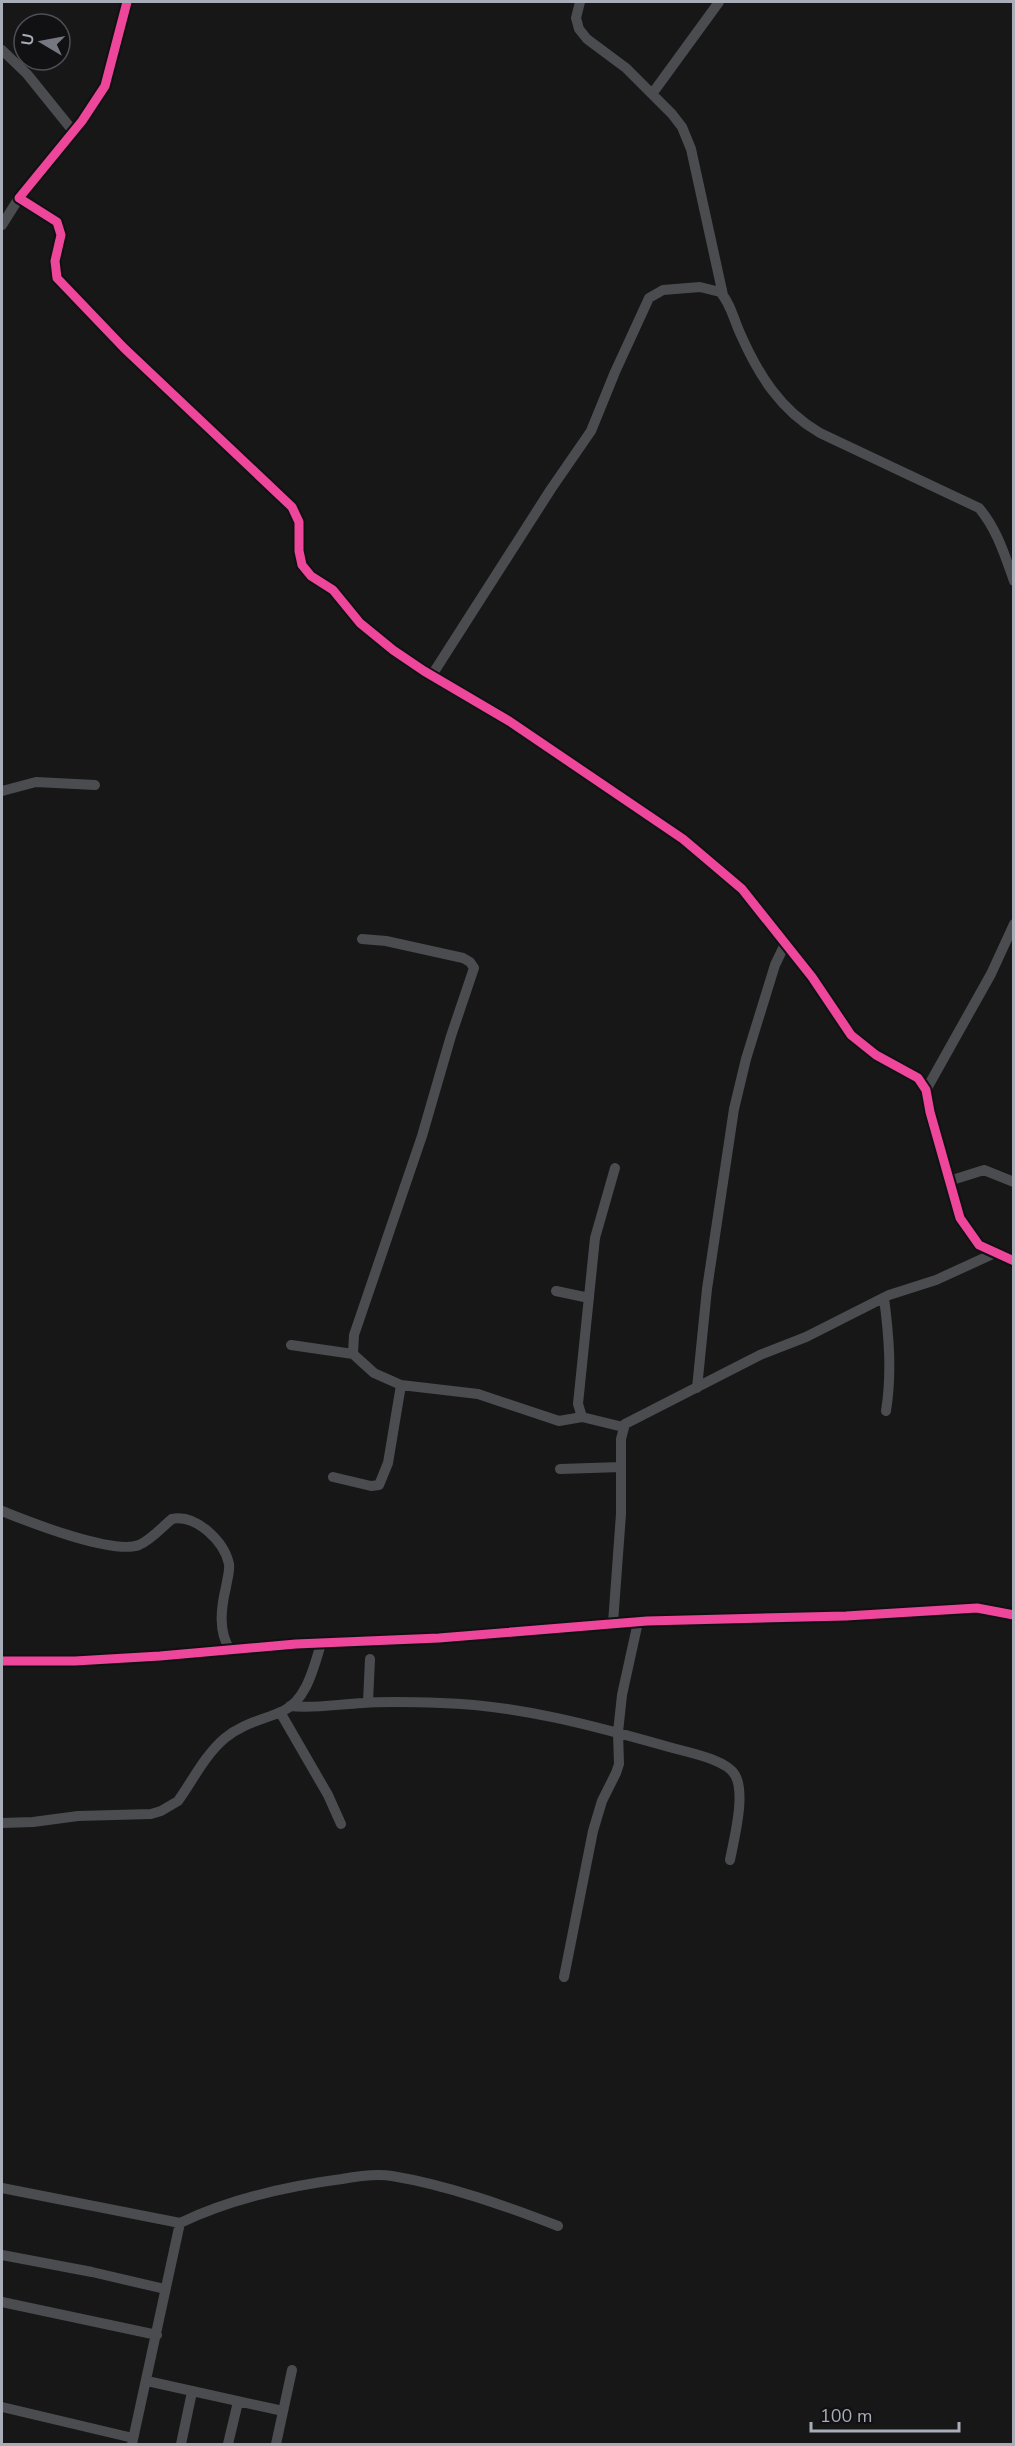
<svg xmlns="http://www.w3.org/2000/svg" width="1015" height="2446" font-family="'Nunito Sans',sans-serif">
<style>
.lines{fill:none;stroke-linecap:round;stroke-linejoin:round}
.street{stroke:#4b4c50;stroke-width:10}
.cycleway-casing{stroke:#111113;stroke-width:13}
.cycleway{stroke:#ed469a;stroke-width:9}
</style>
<rect width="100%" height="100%" fill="#171717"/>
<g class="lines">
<path class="street" d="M127,2L105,86L82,121L19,198L57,222L61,235L55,261L57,278L124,348L292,507L299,522V551L302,565L311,576L333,590L360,623L393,650L424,671L509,721L683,839L742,889L812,977L851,1035L876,1055L918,1078L926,1090L930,1112L960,1218L979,1245L1014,1261
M580,2L576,18L579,29L587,39L626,68L672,114L682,127L691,149L723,295
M2,50L27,74L73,131
M652,94L719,2
M2,225L19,198
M432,675L551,489L591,431L615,372L649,298L663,290L700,287L720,292C730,302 734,320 740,333C758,374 780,410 820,433L979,508C997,529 1005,556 1014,581
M2,791L36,782L95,785
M362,939L386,941L463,958L470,962L474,968L451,1036L422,1136L354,1335L353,1354L374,1373L401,1385L478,1394L559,1421L582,1417
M926,1090L991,974L1014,924
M615,1168L595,1238L578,1404L582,1417L623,1427
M949,1181L984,1170L1014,1182
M556,1291L589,1298
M884,1298C889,1336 892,1373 886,1411
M291,1345L353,1354
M697,1388L707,1289L734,1109L746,1059L775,965L785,944
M560,1469L621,1467
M333,1477L371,1486L379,1485L388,1463L401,1385
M2,1511C29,1522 113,1555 139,1545C151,1540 162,1527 172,1519C196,1514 224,1541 229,1564C230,1571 227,1580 226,1587C221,1608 218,1631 230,1650
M613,1623L621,1514V1439L625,1424L760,1355L806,1337L889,1295L936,1280L995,1253
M2,1661H75L160,1656L296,1644L439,1638L647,1621L846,1616L977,1608L1014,1615
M368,1702L370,1659
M290,1706C313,1709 339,1704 363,1703C388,1701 415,1702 441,1703C518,1705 595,1726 669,1747C686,1752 726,1759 735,1775C746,1794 734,1839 730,1860
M280,1712L328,1795L341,1824
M2,1823L33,1822L78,1816L151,1814L161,1811L178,1801C193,1780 205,1755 225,1738C243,1723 263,1720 283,1711C307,1700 314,1666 321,1644
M564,1977L593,1831L602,1801L616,1773L619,1764L618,1732L622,1695L638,1622
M2,2188L180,2223C230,2199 288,2186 342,2179C358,2176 376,2173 392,2176C447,2185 506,2206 558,2226
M2,2255L92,2272L165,2289
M2,2302L157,2335
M147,2381L283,2411
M2,2407L133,2438
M132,2444L180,2223
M181,2444L192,2392
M228,2444L238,2402
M276,2444L292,2370"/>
<g class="cycleway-casing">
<path id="cycleway" d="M127,2L105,86L82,121L19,198L57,222L61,235L55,261L57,278L124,348L292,507L299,522V551L302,565L311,576L333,590L360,623L393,650L424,671L509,721L683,839L742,889L812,977L851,1035L876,1055L918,1078L926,1090L930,1112L960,1218L979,1245L1014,1261
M2,1661H75L160,1656L296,1644L439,1638L647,1621L846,1616L977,1608L1014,1615"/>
</g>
<use href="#cycleway" class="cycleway"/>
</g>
<rect width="1015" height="2446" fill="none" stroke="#a8adb8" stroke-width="6"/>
<g transform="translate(42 42) rotate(280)"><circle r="28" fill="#111113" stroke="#4d4f55" stroke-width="1.5"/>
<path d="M0-4.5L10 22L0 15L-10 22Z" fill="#757880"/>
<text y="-9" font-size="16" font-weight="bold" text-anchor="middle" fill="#a8adb8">U</text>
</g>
<path d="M811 2422v9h148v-9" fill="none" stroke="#a8adb8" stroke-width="3"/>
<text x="820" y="2422" font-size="18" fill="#a8adb8" stroke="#111113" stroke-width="4.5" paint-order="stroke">100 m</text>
</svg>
